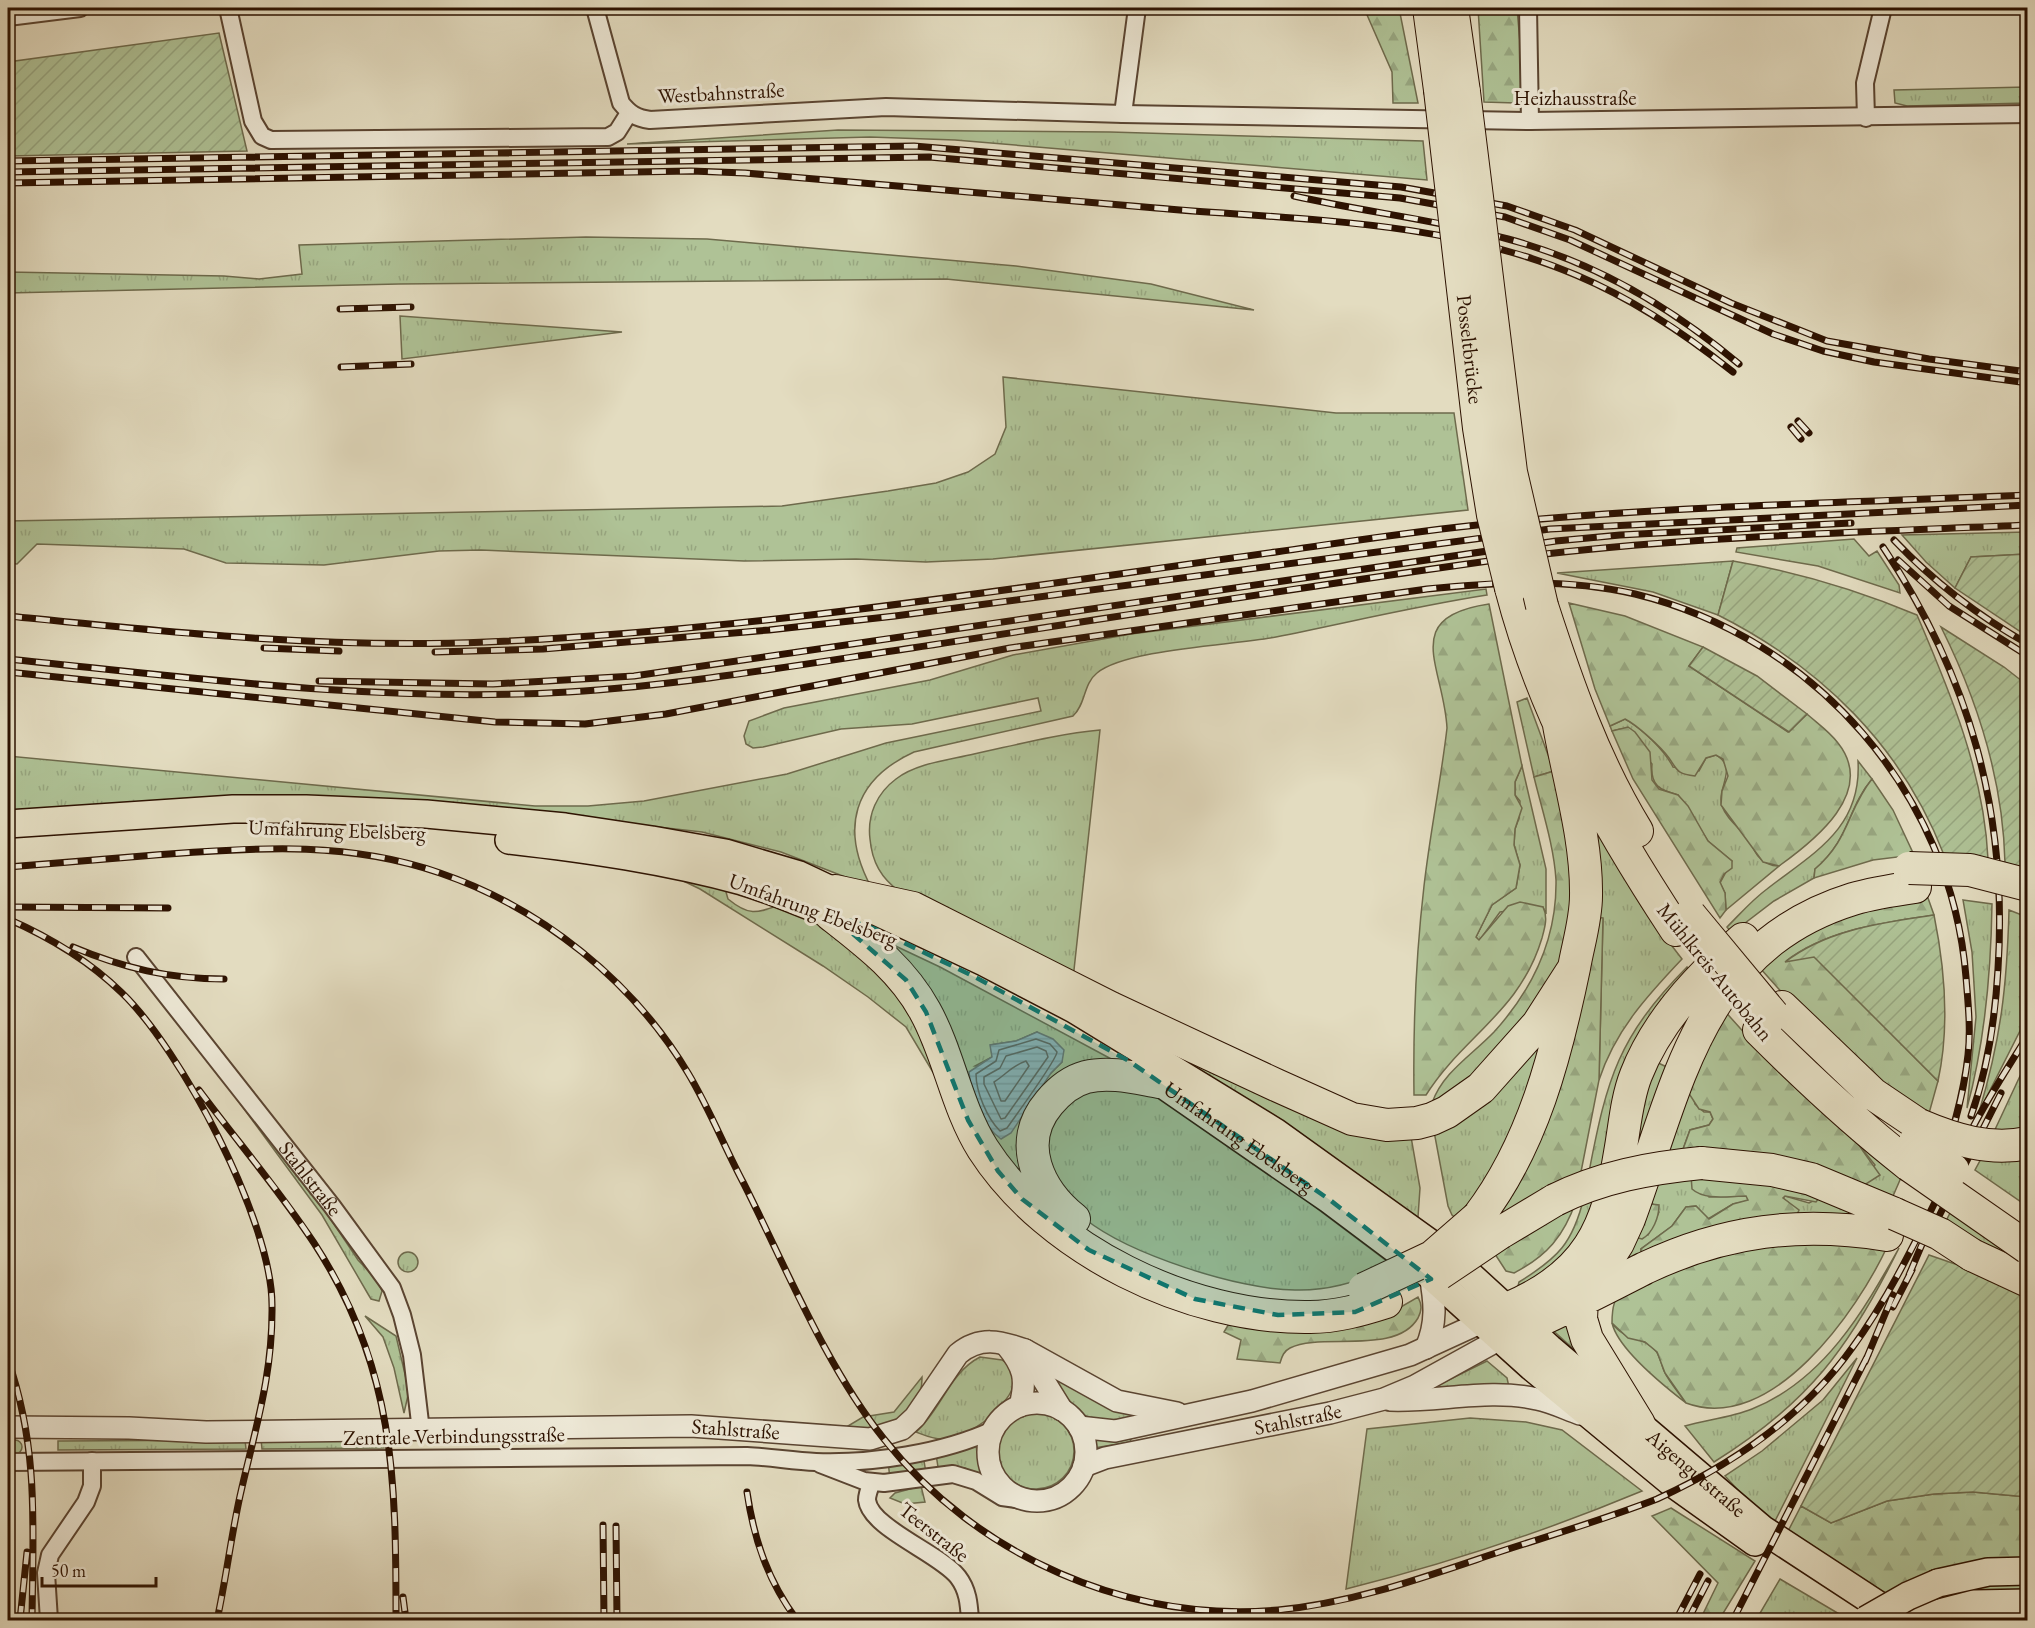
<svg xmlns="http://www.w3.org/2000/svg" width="2035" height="1628" font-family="'EB Garamond',serif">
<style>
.grass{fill:url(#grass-tufts);stroke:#6e6a4c;stroke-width:1.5;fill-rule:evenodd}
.forest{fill:url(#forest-firs);stroke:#6e6a4c;stroke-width:1.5}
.garden{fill:url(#garden-furrows);stroke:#6e6a4c;stroke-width:1.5}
.water{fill:url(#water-rules);stroke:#6e7672;stroke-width:1.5}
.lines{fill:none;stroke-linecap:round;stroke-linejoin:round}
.shore{stroke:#646660;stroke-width:1.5}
.minor-casing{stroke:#5a4431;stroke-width:20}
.tertiary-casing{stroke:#5a4431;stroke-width:24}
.primary-casing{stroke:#2d1201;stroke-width:30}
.motorway-casing{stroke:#2d1201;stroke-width:34}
.minor{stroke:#ede8d6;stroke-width:16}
.tertiary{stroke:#ede8d6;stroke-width:21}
.primary{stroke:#e3dcc0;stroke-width:27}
.motorway{stroke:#e3dcc0;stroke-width:32}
.rail-casing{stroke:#2d1201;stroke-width:7}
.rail{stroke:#ede8d6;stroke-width:4.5;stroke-dasharray:14;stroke-linecap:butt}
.primary-bridge-casing{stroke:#2d1201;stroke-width:30;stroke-linecap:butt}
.motorway-bridge-casing{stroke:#2d1201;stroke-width:34;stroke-linecap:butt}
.primary-bridge{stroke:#e3dcc0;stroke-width:27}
.motorway-bridge{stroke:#e3dcc0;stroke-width:32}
.marked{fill:#0f766e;fill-opacity:0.2;stroke:#0f766e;stroke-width:4.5;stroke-dasharray:12 8;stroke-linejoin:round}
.labels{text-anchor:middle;stroke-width:6;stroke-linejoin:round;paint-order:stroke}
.street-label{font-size:21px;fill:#2d1201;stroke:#ede8d6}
</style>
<defs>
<pattern id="grass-tufts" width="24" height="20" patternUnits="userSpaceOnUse" patternTransform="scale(1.5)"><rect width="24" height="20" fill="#afc296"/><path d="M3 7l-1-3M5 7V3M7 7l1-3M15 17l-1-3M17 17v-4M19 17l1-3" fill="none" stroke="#97a680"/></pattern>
<pattern id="forest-firs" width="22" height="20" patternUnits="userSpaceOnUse" patternTransform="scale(1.5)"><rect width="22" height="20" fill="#afc296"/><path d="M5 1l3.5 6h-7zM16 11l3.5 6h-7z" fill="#97a680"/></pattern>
<pattern id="garden-furrows" width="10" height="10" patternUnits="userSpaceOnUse" patternTransform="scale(1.5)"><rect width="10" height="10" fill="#afc296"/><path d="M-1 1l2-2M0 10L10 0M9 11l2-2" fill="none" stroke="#97a680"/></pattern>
<pattern id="water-rules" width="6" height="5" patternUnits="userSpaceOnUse" patternTransform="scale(1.5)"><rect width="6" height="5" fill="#9ab9be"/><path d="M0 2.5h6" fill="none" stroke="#859ea2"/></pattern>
</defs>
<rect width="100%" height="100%" fill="#e3dcc0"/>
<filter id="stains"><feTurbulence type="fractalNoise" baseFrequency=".00333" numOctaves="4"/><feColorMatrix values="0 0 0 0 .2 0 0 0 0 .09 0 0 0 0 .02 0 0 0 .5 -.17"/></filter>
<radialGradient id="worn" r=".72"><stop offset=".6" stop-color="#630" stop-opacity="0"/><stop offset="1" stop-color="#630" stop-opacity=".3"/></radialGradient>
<path class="grass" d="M2027,87V103L1907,106L1895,103L1894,90Z
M838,130L1110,132L1423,141L1427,180L955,140L870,137L627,144Z
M586,237L707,239L1016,266L1151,284L1254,310L946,279L399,284L8,293V272L224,276L259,279L302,274L299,245Z
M400,316L622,332L402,359Z
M1003,377L1336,413H1454L1468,510L993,559L926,562L856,559L744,561L481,550L439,551L324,565L226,563L184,549L37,544L17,564L8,563V521L782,506L888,491L936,483L968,472L995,454L1006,427Z
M2027,532V554L1971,557L1955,588L1926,562L1902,535Z
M1854,539L1869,556L1877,551L1899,585L1900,593L1818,566L1736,552L1737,548Z
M1733,561L1718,615L1653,592L1557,573Z
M1486,589L1487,595C1416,606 1346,623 1276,637C1234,645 1126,649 1097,673C1083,684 1086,704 1073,716L914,752C853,780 840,829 871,887L781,852L702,832L508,810L8,815V756L535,806H588L644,801L787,774L886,743L1041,711L1038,698L912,724L841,729L763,747L753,748L746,744L744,736L749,721L784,708L930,680L1013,655L1131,634Z
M1527,698L1554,771L1534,777L1517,702Z
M1625,719C1641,727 1665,751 1673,767L1699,771L1706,758L1716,755C1739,768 1716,788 1722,806C1727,820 1740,828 1749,840C1752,845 1754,851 1758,856C1763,862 1771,866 1779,866L1726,910L1725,893L1720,883L1732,861L1708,841L1678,795C1660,790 1650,786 1652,764L1620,729L1612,731L1610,726Z
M1100,730L1073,979L900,892C881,878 872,862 870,839C867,815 877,793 896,779C917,763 949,760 974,754C1016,745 1057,734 1100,730Z
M1858,761L1872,779C1847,809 1850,839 1815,869L1814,878L1774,901L1732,933L1727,927C1740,914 1752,900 1767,889C1813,853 1862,829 1858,761Z
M1522,766L1546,869V914L1543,907L1500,912L1479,941L1476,937L1492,905L1516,888L1520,865L1514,845L1515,829L1519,818L1520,801L1515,795V782Z
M1585,812L1642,907L1682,959C1646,997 1615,1031 1599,1080L1603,919L1593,917Z
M673,876L724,885L728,899C750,917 757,913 782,904L816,918L897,982L940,1084L906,1027L868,997L823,966L700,889Z
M1963,900L1992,904C1991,974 1985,1042 1967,1108L1976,1017L1972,952Z
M2009,910L2027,917V1017L1979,1112C2001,1039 2007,985 2009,910Z
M851,925L940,967L1115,1061L1101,1067L1029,1125L1055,1212L1141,1264L1219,1292L1323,1311L1176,1287L1029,1195L965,1091ZM1037,1032L1062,1062L1051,1073L975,1066L992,1057L991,1045L1016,1041Z
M1687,967L1694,976L1603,1166L1589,1172C1607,1078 1618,1037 1687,967Z
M1549,1022L1526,1111L1462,1223L1452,1215L1448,1206L1433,1126Z
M1159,1050L1410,1131L1420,1188L1418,1217L1413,1219Z
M1652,1060L1673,1070L1640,1159L1630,1161Z
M2027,1061V1131L1992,1136Z
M1689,1076L1695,1104L1704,1112H1710L1713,1119L1709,1125L1690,1130L1682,1152L1661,1155Z
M1089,1084L1144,1090L1168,1103L1230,1143L1392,1265C1362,1281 1329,1291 1295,1290C1239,1290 1129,1254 1085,1219C1070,1207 1058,1189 1045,1175V1123Z
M236,1098L326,1212L358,1260L377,1280L382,1291L379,1301L371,1299L368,1294L322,1215Z
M1858,1144L1903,1173L1890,1203L1857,1183L1875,1165Z
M2027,1155V1206L1975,1170L1982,1157Z
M1691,1175L1709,1197L1747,1196L1748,1201L1733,1204L1708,1219L1696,1206L1686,1207L1672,1226L1641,1249V1254L1612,1268L1630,1233L1648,1235L1659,1212L1652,1203H1642L1651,1178Z
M1600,1193C1582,1234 1561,1269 1518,1286L1519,1282C1558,1258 1573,1243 1584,1197Z
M1785,1196L1809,1203L1819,1198L1891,1221L1796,1217L1789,1203L1783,1198Z
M1951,1211L2027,1264L1943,1227Z
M1899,1248C1850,1347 1809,1403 1714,1462L1685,1426C1707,1420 1732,1417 1752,1409C1824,1380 1863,1312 1899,1248Z
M398 1262a10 10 0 1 1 20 0a10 10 0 1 1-20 0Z
M1571,1315L1597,1370L1548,1326Z
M365,1316L396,1336L409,1391L404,1413L394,1368L383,1337Z
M1612,1323C1626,1342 1643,1336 1655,1350C1660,1355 1661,1364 1664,1371C1669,1382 1679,1393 1686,1403C1664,1386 1618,1349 1612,1323Z
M980,1357L1002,1360L1012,1367L1014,1386C1002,1412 973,1435 944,1439C935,1440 924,1435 916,1432C942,1409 949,1373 980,1357Z
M1857,1358L1772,1527L1725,1476L1762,1451L1823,1400Z
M1487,1361L1507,1378L1509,1387L1424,1392Z
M1044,1366L1144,1414C1090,1437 1070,1409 1044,1366Z
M922,1377C923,1419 876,1432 843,1429L863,1417L894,1412Z
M998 1451a38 38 0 1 1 76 0a38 38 0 1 1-76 0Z
M1470,1418L1526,1422L1562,1430L1642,1491C1546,1531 1446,1564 1346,1589L1367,1429Z
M1092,1435L1132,1436L1130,1442L1094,1448Z
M383,1438L384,1448L262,1449L261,1439Z
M245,1440L246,1449L58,1450V1441Z
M8 1447a7 7 0 1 1 14 0a7 7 0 1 1-14 0Z
M983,1441L982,1453L989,1480L965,1468L938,1467L936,1454Z
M923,1455L926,1473L890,1479L888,1461Z
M921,1486L925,1502L905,1504L890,1498L895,1493Z
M1780,1579L1846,1618L1842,1620H1756Z
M2027,1580V1594L1957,1600L1954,1589Z"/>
<path class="forest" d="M1364,8H1399L1418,103H1393L1392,72Z
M1478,8H1517L1524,89L1521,99L1516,103L1484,102Z
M1569,603L1625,616L1703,647L1689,666L1788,732L1807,714C1817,723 1830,732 1838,743C1877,792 1814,841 1779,866L1763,862L1721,805L1722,791L1728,776L1723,759L1716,755L1706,758L1695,776C1677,774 1678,771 1669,758C1661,747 1637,725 1625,719L1610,726L1595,689Z
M1489,604L1522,766L1515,782V795L1522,808L1515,829L1514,845L1520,865L1516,888L1492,905L1476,937L1479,940L1508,906L1520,902L1543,907C1548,917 1545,927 1542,938C1520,1012 1463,1036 1426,1095H1414C1413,1025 1416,955 1424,886C1430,833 1441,780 1447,728C1444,667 1399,617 1489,604Z
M1628,727L1635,732L1650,752L1652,780L1659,789L1678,795L1688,806L1708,841L1732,861V868L1724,874L1720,882L1725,893L1726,910L1720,918L1633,779L1612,731Z
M1554,771L1578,884L1559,970L1490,1070L1432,1103C1443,1072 1472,1055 1494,1032C1533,989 1557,939 1556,880C1554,846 1542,810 1534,777Z
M1872,779L1893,810L1914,855L1873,860L1814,878L1815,869C1850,839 1847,810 1872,779Z
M1928,898L1934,915C1883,923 1828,929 1786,961L1814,956L1938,1081L1928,1117L1906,1106L1786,997L1760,968L1818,925L1907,899Z
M1593,917L1603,918L1599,1080L1580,1177L1499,1221L1491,1216Z
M1722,1008L1783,1076L1858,1144L1880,1175L1866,1184L1682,1152L1690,1130L1709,1125L1713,1119L1710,1112L1699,1109L1686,1089Z
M1691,1175L1778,1180L1819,1198L1816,1202L1785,1196L1783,1198L1799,1210L1796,1217L1641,1254V1249L1672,1226L1686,1207L1696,1206L1709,1219L1733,1204L1748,1200L1746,1196C1730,1196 1705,1201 1692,1189Z
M1576,1201C1564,1236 1547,1256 1514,1273L1506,1271L1493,1251Z
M1642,1203L1659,1205C1659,1217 1653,1233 1642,1239L1634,1237Z
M1771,1240L1888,1245C1858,1310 1772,1435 1686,1403L1665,1373L1657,1352L1645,1342L1628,1338L1612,1323C1612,1307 1614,1297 1626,1286Z
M1418,1297C1422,1305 1422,1310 1418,1318C1396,1356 1321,1332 1290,1348C1284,1351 1282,1356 1280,1363L1237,1359L1241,1340L1224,1332L1233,1317L1394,1311Z
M1973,1492L2027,1497V1562L1901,1585L1878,1597L1785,1537L1801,1506L1831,1523L1887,1501L1934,1494Z
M1671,1508L1755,1561L1719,1620H1700L1718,1583L1652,1516Z"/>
<path class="garden" d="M219,33L247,151L8,156V62Z
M2027,554H2028L2027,636L1955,588L1971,557Z
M1733,561C1797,572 1857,590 1917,615C1951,694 1984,773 1988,859L1944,855C1902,746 1821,667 1718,615Z
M1941,627L2004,667L2027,685V871L2005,863C2003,779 1978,701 1941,627Z
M1703,647L1757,676L1807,714L1789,732L1689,666Z
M1934,915C1945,969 1950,1026 1938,1081L1814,957L1785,962C1828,929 1882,923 1934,915Z
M1929,1255L1987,1275L2027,1294V1497L1973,1492L1934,1494L1887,1501L1831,1523L1801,1506Z"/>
<path class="water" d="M1037,1032L1053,1039L1064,1050L1062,1062L1051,1073L1011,1133L1001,1139C981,1125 971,1094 969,1072L992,1057L990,1045L1016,1041Z"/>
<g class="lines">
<path class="shore" d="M1036,1039L1050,1044L1057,1052C1056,1061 1016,1115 1007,1128L1000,1131C987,1118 976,1092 976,1074L996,1061L999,1050Z
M1037,1047L1046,1051L1048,1057L1005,1118L1001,1119L984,1084V1077L1000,1068L1006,1056Z
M1026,1061L1029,1066L1005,1101H1001L994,1082C1007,1074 1011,1066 1026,1061Z"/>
<g class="minor-casing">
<g id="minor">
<path d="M228,8L253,121L262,136L271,140L608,137L617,132L629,113"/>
<path d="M595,8L621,103C630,114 636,118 650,120L886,107L1123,114L1530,121L2028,114"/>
<path d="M1528,8L1530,121"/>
<path d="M8,17L80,8"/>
<path d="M1123,114L1137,8"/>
<path d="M1866,118L1865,83L1883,8"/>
<path id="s1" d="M136,957L332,1206L392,1288L402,1315L412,1355L421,1431"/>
<path d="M8,1462L747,1456C770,1457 793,1461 816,1462C872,1464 943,1453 993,1430"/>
<path d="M820,1464L864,1481L884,1483L953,1474L976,1481L1002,1497L1023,1500"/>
<path d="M872,1482C870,1487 867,1494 867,1500C870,1528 941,1554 958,1577C968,1590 969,1604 970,1620"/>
<path d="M49,1620L46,1573L50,1555L86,1502L92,1486V1461"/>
</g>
</g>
<g class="tertiary-casing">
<g id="tertiary">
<path d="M1006,1345C1024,1367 1027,1379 1020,1406"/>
<path d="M1426,1348C1437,1323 1435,1302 1430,1275"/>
<path d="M1025,1350L1117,1401L1177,1413"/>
<path d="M1390,1400C1439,1402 1489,1388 1537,1399C1552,1402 1566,1409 1580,1414"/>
<circle cx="1037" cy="1452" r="49"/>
<path id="s2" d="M8,1427L129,1428L206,1432L691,1426L870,1439L902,1429L915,1417L958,1354C980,1336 1000,1341 1025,1350L1062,1410"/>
<path d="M1079,1427L1115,1431L1252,1401L1410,1355L1482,1322"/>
<path id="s3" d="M1084,1466L1105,1458L1330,1413L1384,1399L1415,1386L1500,1339"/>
</g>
</g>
<g class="primary-casing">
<g id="primary">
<path id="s4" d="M8,824L233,809H306L426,814L565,827L652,840L725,853L799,875L984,962L1074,1009L1275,1132L1452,1259L1549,1348L1762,1529L1901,1620"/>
<path d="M509,840C588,849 665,860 742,881C779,892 813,909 849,920"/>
<path id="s5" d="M1142,1070L1330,1200L1430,1275L1532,1367L1671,1482L1755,1542"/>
<path d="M1938,1583L1988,1572L2028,1571"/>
<path d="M1912,1620L1974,1604L2028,1603"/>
</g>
</g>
<g class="motorway-casing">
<path id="motorway" d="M1429,8L1440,90
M1452,8L1464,92
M1511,588C1544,715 1605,822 1676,930
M1542,606C1567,683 1594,761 1637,831
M835,891L913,908L1111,1008L1276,1085L1352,1119L1387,1125L1417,1123L1432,1119L1447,1112L1481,1088L1538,1024L1574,968
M830,914C867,943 902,969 925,1011C949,1054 956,1106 983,1149C1048,1250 1190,1319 1310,1317C1336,1317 1361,1310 1386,1302
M1782,1007L1873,1094L1919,1125
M1759,1030C1807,1078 1855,1123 1909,1165
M1701,1163L1772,1170L1811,1179L1895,1214
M1478,1217C1533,1145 1556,1055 1574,968C1578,945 1586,920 1586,896C1587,840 1569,781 1559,725
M1074,1219C1039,1191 1015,1143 1049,1103C1059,1091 1071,1081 1086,1077C1110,1071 1136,1078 1159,1082
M1500,1233L1555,1200
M1972,1255L2028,1281
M1507,1309C1588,1275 1608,1229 1621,1147C1625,1123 1627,1098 1636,1075C1657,1021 1699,976 1743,939
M1525,1327C1566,1309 1606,1288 1645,1268C1725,1230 1801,1221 1887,1235
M1639,1424L1587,1339L1581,1319L1582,1299L1618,1243L1629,1219C1678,1087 1698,947 1853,899C1873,893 1894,890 1915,887"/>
</g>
<use href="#minor" class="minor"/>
<use href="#tertiary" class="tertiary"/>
<use href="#primary" class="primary"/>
<use href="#motorway" class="motorway"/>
<g class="rail-casing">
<path id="rail" d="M8,161L914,146L1401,187L1507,206L1575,230L1731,303L1827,341L1929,359L2028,372
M8,172L929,157L1400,198L1505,217L1570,240L1773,334L1823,351L1874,362L2028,383
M8,183L691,171L745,173C882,185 1019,196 1156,208C1295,220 1445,219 1576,275C1633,299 1684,333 1733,372
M1294,196C1365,212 1438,220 1508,239C1594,262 1671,307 1739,364
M340,309L411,307
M341,367L411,364
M1798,421L1809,433
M1791,427L1801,439
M1894,540C1933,581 1978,616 2028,644
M1883,547C1970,677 2008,813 1998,969C1995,1020 1988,1068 1971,1116
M1898,560L1949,606L2028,656
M8,616C167,632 325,649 486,642C751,631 1013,588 1276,552C1339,543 1403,533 1468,526C1653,506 1841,503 2028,495
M264,648L339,651
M435,652L543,649L769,630L895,616L1550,529L2028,505
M8,659C194,678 380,703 568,692C683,685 798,665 912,648C1097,620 1282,590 1467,564C1653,537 1841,533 2028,525
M8,672L495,722L585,724L666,714L1010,648L1427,589C1496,582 1567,578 1635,594C1815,638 1951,793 1966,977C1968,1003 1971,1029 1968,1055C1963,1102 1948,1148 1932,1191
M319,681L493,684L634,676L1556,541L1620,535L1851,523
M8,867C61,863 115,858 169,854C262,847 351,842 440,873C542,908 633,981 688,1073C709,1108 724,1146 743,1182C785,1265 826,1367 884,1439C977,1556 1128,1623 1278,1610C1353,1603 1422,1578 1493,1554C1548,1536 1603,1520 1657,1499C1733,1464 1803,1417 1852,1348C1901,1281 1933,1202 1972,1129C1989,1096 2009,1066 2028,1035
M8,907L168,908
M8,919C49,937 88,960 121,992C181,1049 272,1221 272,1305C273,1375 255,1429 240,1496C231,1537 226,1579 217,1620
M73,947C123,968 170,979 224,979
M199,1090C237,1141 279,1190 314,1243C395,1367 396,1479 396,1620
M1931,1232L2001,1093
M1909,1275L1931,1223
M1893,1307L1912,1270
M8,1360C39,1449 33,1527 32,1620
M1865,1362L1893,1295
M747,1492C754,1540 768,1581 797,1620
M603,1525L604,1620
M616,1526L617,1620
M403,1597L406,1620
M20,1620L27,1552
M1676,1620L1700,1574
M1688,1620L1708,1581
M1733,1620L1868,1355"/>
</g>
<use href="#rail" class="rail"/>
<g class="primary-bridge-casing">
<path id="primary-bridge" d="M1866,1620L1908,1596L1938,1583"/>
</g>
<g class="motorway-bridge-casing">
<g id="motorway-bridge">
<path id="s6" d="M1440,90L1479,428L1493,515L1511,588"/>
<path d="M1464,92L1511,472L1542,606"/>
<path d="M1909,868L1970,870L2028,885"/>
<path d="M1690,915L1773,1015"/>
<path d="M1919,1125C1954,1140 1990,1151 2028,1143"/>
<path d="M1915,1142L1953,1170"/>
<path d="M1909,1165L2028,1248"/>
<path d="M1555,1200C1601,1177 1650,1168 1701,1163"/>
<path d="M1895,1214L1940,1234L1972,1255"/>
<path d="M1439,1274L1500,1233"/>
<path d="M1364,1289L1432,1257L1478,1217"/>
</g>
</g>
<use href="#primary-bridge" class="primary-bridge"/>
<use href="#motorway-bridge" class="motorway-bridge"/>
</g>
<path class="marked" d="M830,914L875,929L975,977L1129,1061L1330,1200L1431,1279L1355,1312L1278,1315L1195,1299L1089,1250L1022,1199L998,1171L968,1120L926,1012L906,980Z"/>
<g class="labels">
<g class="street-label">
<text transform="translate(721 93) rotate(-3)" y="7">Westbahnstraße</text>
<text x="1575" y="105">Heizhausstraße</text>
<text dy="7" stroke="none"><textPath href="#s6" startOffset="261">Posseltbrücke</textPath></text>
<text transform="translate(337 830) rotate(2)" y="7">Umfahrung Ebelsberg</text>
<text transform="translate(813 910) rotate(20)" y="7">Umfahrung Ebelsberg</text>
<text transform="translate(1715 972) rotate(51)" y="7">Mühlkreis Autobahn</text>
<text dy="7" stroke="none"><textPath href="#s5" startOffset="118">Umfahrung Ebelsberg</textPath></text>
<text dy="7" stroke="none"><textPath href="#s1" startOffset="282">Stahlstraße</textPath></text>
<text dy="7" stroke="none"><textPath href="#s3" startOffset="219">Stahlstraße</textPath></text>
<text dy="7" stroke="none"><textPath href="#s2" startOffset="728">Stahlstraße</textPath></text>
<text transform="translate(454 1436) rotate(-1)" y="7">Zentrale Verbindungsstraße</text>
<text dy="7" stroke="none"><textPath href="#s4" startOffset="1882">Aigengutstraße</textPath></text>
<text transform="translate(934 1532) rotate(38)" y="7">Teerstraße</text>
</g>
</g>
<rect width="2035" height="1628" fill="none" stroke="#e3dcc0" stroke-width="30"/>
<rect x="9" y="9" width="2017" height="1610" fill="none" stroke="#2d1201" stroke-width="3"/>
<rect x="15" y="15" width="2005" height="1598" fill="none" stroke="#2d1201" stroke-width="1.5"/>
<path d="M42 1577v9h114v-9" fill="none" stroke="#2d1201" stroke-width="3"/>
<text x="51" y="1577" font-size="18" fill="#2d1201" stroke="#ede8d6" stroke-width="4.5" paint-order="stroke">50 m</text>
<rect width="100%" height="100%" filter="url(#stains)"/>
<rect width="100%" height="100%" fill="url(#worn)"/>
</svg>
